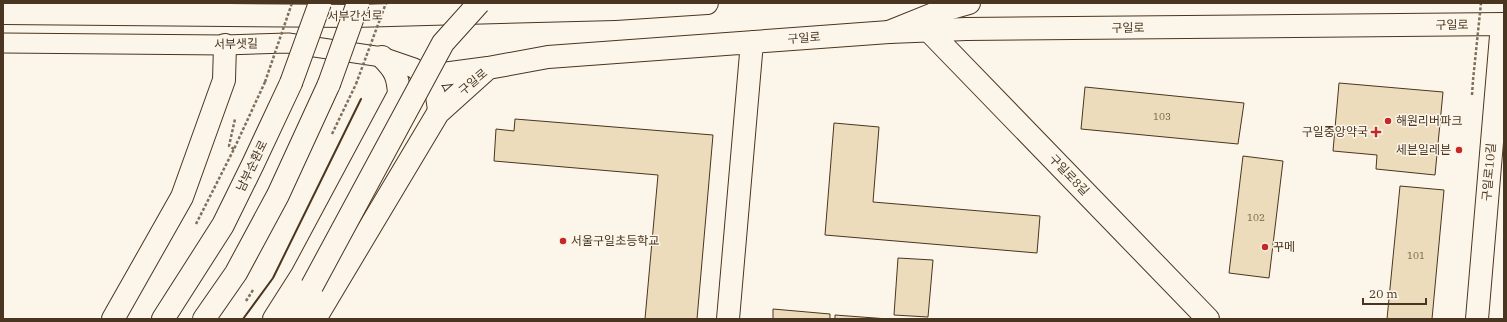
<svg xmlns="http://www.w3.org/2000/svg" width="1507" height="322" font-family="'IBM Plex Serif','Noto Sans KR',serif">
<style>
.building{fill:#ecdcbc;stroke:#4a3520}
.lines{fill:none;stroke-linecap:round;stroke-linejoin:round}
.street-casing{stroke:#4a3520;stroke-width:21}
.secondary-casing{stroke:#4a3520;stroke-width:24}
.primary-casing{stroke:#4a3520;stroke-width:24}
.path{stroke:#7f6f5c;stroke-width:2.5;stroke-dasharray:3 2;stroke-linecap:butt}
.street{stroke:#fbf6e9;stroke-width:19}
.secondary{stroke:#fbf6e9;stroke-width:22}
.primary{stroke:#fbf6e9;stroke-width:22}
.primary-bridge-casing{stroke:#4a3520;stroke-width:24;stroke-linecap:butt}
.path-bridge{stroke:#7f6f5c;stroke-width:2.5;stroke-dasharray:3 2;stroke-linecap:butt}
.primary-bridge{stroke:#fbf6e9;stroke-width:22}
.wall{stroke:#4a3520;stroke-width:2}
.poi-dot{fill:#c62828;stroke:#fbf6e9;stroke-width:1.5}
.labels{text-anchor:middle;stroke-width:3;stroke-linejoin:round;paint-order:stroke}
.number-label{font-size:10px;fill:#725f47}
.street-label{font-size:12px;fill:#4a3520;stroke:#fbf6e9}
.poi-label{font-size:12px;fill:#4a3520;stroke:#fbf6e9;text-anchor:start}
</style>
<rect width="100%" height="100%" fill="#fbf6e9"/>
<path class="building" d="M1339,83L1443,92L1435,175L1376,169L1377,155L1333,151Z
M1085,87L1244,103L1238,144L1081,129Z
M515,119L713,135L697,319H645L658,175L494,161L496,129L514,131Z
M834,123L879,127L873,202L1040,216L1037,253L825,235Z
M1243,156L1283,161L1269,278L1229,273Z
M1400,186L1444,190L1432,319H1387Z
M898,258L933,260L928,317L894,315Z
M773,309L830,314V319H773Z
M835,315L888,319H835Z"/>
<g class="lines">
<g class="street-casing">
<path id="street" d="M3,43L225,45L288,43L382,57L414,68L421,74L435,93L438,113"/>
</g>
<g class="secondary-casing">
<path id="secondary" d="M929,31L1208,319
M421,74H443L488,68
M274,319L302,275L399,94C398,76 395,70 382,57
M315,319L438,113L488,68L548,57L889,32L966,29L1504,24
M728,319L752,42
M1477,319L1502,24"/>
</g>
<g class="primary-casing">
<path id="primary" d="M3,13L354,16L615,9L707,3
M889,32L941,11L969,3
M113,319L182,197L224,80L225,45
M163,319L223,225L253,164L291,83
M204,319L236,273L278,195L329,84
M291,319L312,286"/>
</g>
<path class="path" d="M1472,95L1473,80
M332,134L356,84
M234,149L229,146L235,119
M196,224L234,149L265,82
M246,301L253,290"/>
<use href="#street" class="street"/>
<use href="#secondary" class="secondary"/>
<use href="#primary" class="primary"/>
<g class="primary-bridge-casing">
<path id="primary-bridge" d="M291,83L320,3
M329,84L358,3
M312,286L443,43L479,3"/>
</g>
<path class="path-bridge" d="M1473,80L1481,3
M265,82L292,3
M356,84L386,3"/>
<use href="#primary-bridge" class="primary-bridge"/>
<path class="wall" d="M243,319L273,278L361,99"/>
</g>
<g class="poi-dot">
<circle cx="1388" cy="121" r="4"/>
<path d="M1374 126h4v4h4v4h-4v4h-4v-4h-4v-4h4z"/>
<circle cx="1459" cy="150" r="4"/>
<circle cx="563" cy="241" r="4"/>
<circle cx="1265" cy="247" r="4"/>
</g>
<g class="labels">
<g class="number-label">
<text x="1162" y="120">103</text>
<text x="1256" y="221">102</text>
<text x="1416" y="259">101</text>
</g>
<g class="street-label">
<text transform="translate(355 16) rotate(-1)" y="4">서부간선로</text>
<text transform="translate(1452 25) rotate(-1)" y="4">구일로</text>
<text transform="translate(1128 28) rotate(-1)" y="4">구일로</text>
<text transform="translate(804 38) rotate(-4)" y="4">구일로</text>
<text transform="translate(236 44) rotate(-1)" y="4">서부샛길</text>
<text transform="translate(473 82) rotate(-40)" y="4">구일로</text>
<text transform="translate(252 166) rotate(-64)" y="4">남부순환로</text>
<text transform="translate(1489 172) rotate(-85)" y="4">구일로10길</text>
<text transform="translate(1069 175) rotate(46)" y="4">구일로8길</text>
</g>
<g class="poi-label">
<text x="1396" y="125">해원리버파크</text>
<text x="1368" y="136" text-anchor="end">구일중앙약국</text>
<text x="1451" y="154" text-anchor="end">세븐일레븐</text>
<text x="571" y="245">서울구일초등학교</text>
<text x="1273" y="251">꾸메</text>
</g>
</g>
<rect width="1507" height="322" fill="none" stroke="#4a3520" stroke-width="8"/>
<path d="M1363 298v6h63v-6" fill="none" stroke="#4a3520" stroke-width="2"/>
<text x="1369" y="298" font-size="12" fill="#4a3520" stroke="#fbf6e9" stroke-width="3" paint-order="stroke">20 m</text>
</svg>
